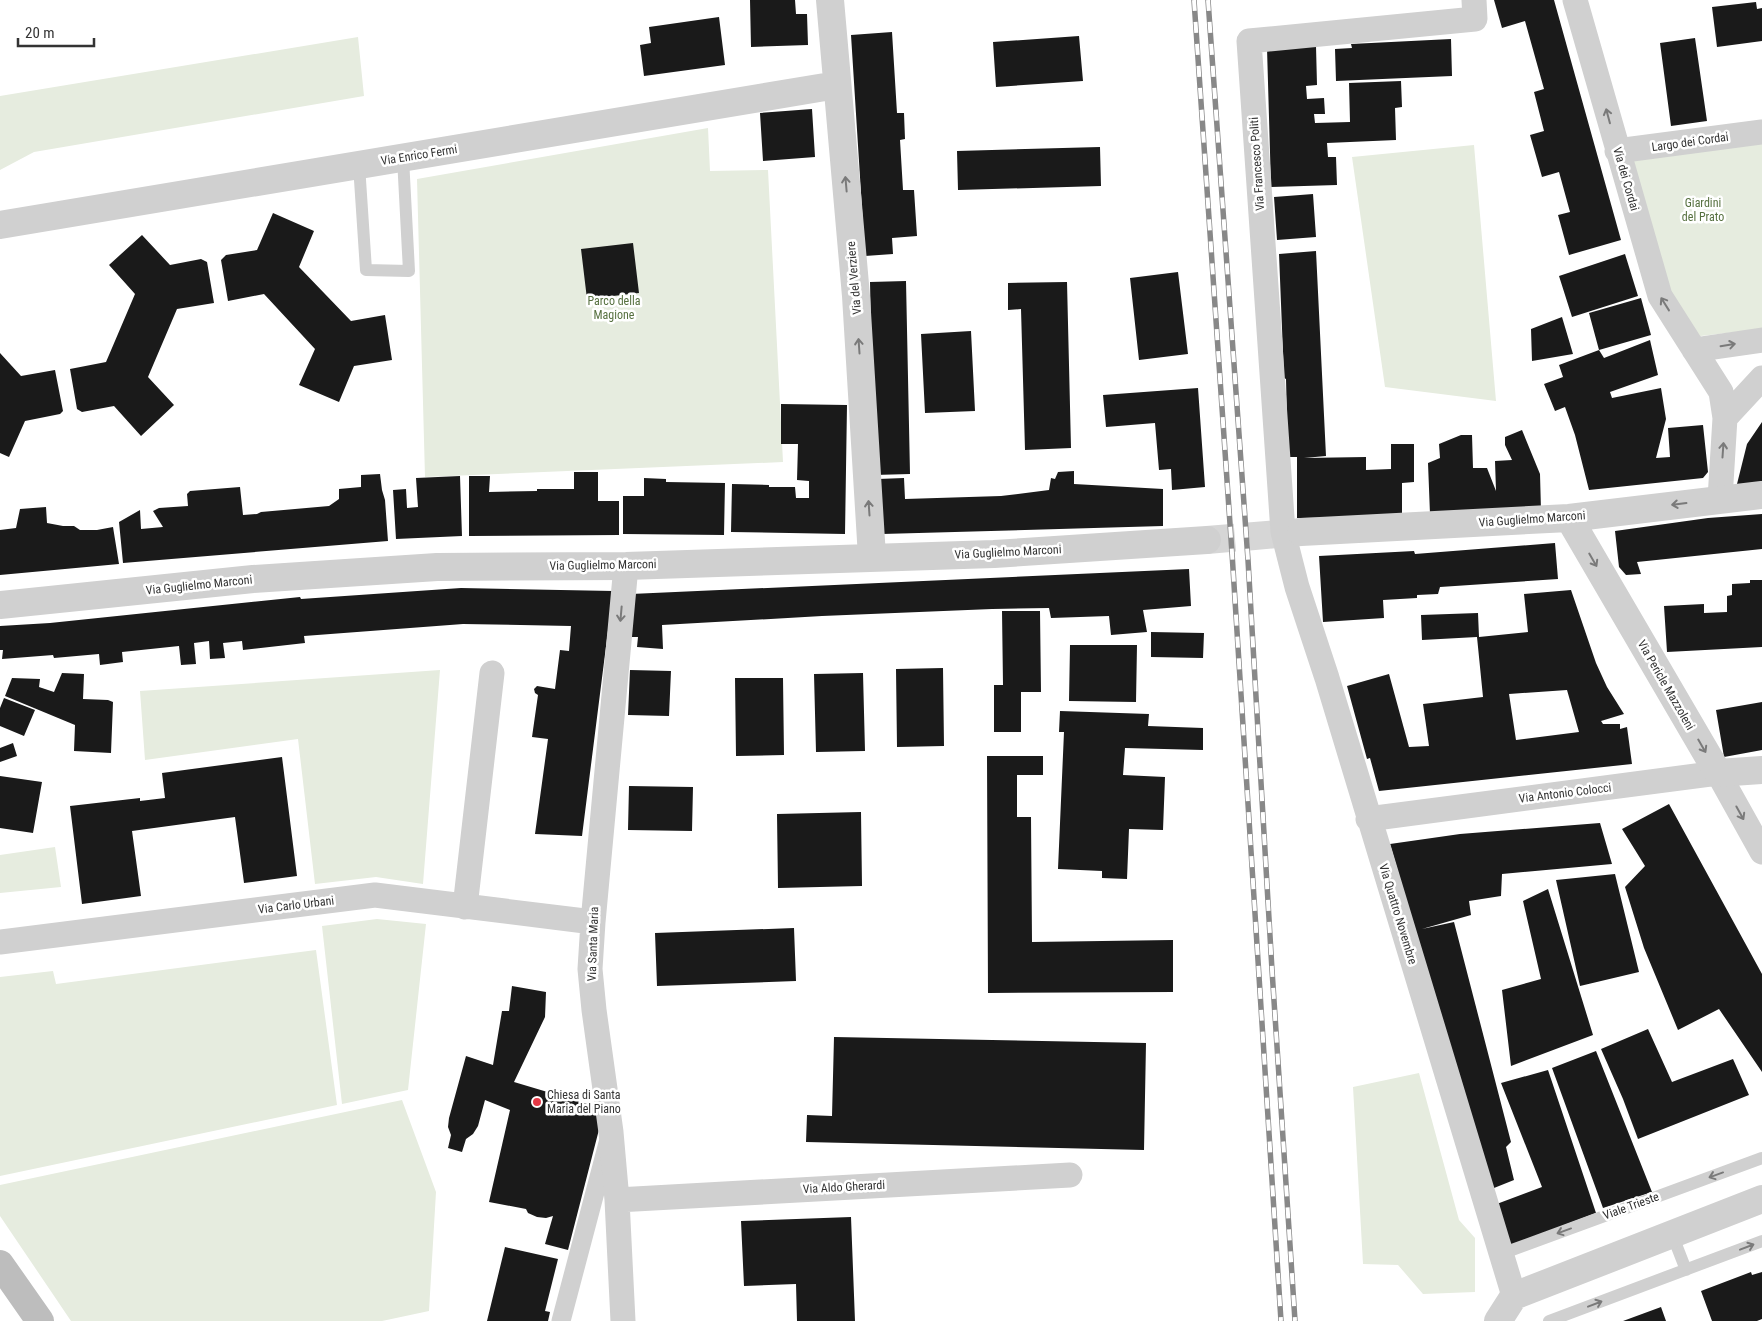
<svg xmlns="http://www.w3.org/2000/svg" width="1762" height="1321" font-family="'Roboto Condensed',sans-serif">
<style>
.green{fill:#e6ecdf}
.building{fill:#1a1a1a;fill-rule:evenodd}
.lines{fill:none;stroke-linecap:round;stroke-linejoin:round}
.tertiary-tunnel{stroke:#d6d6d6;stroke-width:28;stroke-dasharray:28 14;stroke-linecap:butt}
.service{stroke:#d0d0d0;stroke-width:12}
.pedestrian{stroke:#d0d0d0;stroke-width:19}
.minor{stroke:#d0d0d0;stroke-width:25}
.tertiary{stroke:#d0d0d0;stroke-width:28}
.secondary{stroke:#bdbdbd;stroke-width:28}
.rail-casing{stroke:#888;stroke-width:5.5}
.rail{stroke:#fff;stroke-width:4;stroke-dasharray:11;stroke-linecap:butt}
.oneway{stroke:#7a7a7a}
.poi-dot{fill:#e63946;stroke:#fff;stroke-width:2}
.labels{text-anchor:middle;stroke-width:5;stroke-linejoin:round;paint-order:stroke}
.street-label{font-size:12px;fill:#333;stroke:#fff}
.park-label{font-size:12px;fill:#56703f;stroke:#fff}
.poi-label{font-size:12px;fill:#333;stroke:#fff;text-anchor:start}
</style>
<rect width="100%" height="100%" fill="#fff"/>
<path class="green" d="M358,37L364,96L34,152L0,170V96Z
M708,128L710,171L768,170L783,462L425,477L417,179Z
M1762,141V329L1692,337L1665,294L1628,159Z
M1474,145L1496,401L1385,387L1352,157Z
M440,670L423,884L376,877L315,884L298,739L145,760L140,691Z
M55,847L61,887L0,893V855Z
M377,919L426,924L408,1090L342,1104L322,926Z
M316,950L337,1105L0,1176V977L53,971L56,984Z
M1419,1073L1459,1220L1475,1238V1292L1423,1294L1398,1265L1363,1264L1353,1087Z
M402,1100L436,1192L429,1311L382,1321H71L0,1216V1185Z"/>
<path class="building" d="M750,0H795L796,14H807L808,45L751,47Z
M1494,0H1554L1621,240L1569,255L1558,215L1570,212L1559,172L1542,177L1530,135L1544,131L1534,92L1544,89L1525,21L1502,28Z
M1756,2L1757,9L1762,8V41L1717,47L1712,7Z
M719,17L725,65L644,76L640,45L651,43L649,27Z
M892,32L897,113H904L905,139L900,140L903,190H914L917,236L892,238L893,254L865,256L851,35Z
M1079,36L1083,81L996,87L993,42Z
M1695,38L1707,121L1671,126L1660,43Z
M1451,39L1452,76L1336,81L1335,49L1352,48L1351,44Z
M1316,46L1317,85L1306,86L1307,99L1324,98L1325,114H1314L1315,123L1350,122L1349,83L1401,81L1402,107L1395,108L1396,140L1327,143L1328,157H1336L1337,185L1271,187L1267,48Z
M812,109L815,157L763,161L760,113Z
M1100,147L1101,186L958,190L957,151Z
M1313,194L1316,237L1277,240L1274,197Z
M273,213L314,231L299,267L351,321L385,315L392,360L354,366L339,402L299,385L315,349L264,294L228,301L221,260L226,255L257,250Z
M142,235L170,265L201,259L207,262L214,303L177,309L148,377L174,405L141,436L114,406L82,412L77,409L70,369L106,362L135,294L109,265Z
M633,243L639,293L587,299L581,249Z
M1316,251L1326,456L1304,458L1366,457V470L1391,469V444H1414V482L1402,483V517L1297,518V457H1288L1286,379L1284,378L1279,254Z
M1625,254L1638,296L1572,317L1559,276Z
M1178,272L1188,354L1139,360L1130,278Z
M906,281L910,474L874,475L870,282Z
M1067,282L1071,448L1025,450L1021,309L1008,310V283Z
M1641,298L1651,335L1599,350L1589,313Z
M1562,317L1573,354L1532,361L1531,329Z
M971,331L975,411L925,413L921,334Z
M1650,340L1658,375L1610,392L1612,398L1661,388L1666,419L1656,458L1670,457L1668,428L1703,425L1708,472L1703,478L1589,490L1575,435L1565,407L1555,411L1544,384L1563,377L1559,365L1599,350L1604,358Z
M0,353L21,376L55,370L63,411L60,414L25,421L9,457L0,453Z
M1198,388L1205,487L1172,490L1171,469L1159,470L1155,423L1106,427L1103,395Z
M781,404L847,405L845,534L731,532L732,484L769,485V487H795L796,498H809V481L797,480L798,444H781Z
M1762,422V484L1743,486L1737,484L1747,444Z
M1522,430L1540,474L1541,510L1430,514L1428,463L1440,458L1439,444L1461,435H1472L1473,468H1487L1496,491L1495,461L1512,460L1505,445V437Z
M1074,471V484L1163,489V526L882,534L878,479L904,478L905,499L1001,496L1049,490L1051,478L1055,479L1058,472Z
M574,472H598V501H619V535L469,536V476H490L489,492L537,491V489H574Z
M380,474L382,490L385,500L388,541L123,563L119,522L140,510L141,529L163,527L153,511L159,508L188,506L187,494L190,491L240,487L243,515L257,514L261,512L329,506L339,499V489L361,487V475Z
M460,476L462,536L396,539L393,490L406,489L407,508L418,507L416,478Z
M644,478L666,479V482L725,483L724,535L623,534V496H644Z
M46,507L47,523L63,526H74L80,530H97L113,527L119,564L0,575V530L16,528L20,509Z
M1762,514V549L1637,562L1641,574L1626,575L1619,567L1615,531L1708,518Z
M1555,543L1558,579L1440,587L1438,594L1417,595V598L1383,600L1384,618L1323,622L1319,556L1414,551L1415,554Z
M1189,569L1191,606L1143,610L1147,632L1111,635L1109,616L1051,618L1049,608L992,609L822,616L662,625L663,649L637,647L638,637H630L631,594Z
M1750,580H1762V647L1667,652L1664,606L1704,604V613L1727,612V596L1732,595V584L1750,583Z
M461,588L613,591L582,836L535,834L548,739L532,737L538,695L535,693L534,689L537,686L555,689L560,650L569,651L571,626L463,624L304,636L305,643L243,650L242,641L223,643L225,658L210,659L209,641L194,643L196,664L181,665L179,646L122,652L123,662L100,665L99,654L54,658L53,655L2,659L3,650H0V626L50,623L300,597L301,599Z
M1571,590L1596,663L1607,687L1624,714L1601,721L1603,724H1620V729L1627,727L1632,764L1379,791L1370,758L1367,759L1347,686L1389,674L1409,747L1429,746L1423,704L1483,697L1477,637L1422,640L1421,615L1478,613L1479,637L1528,632L1524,594ZM1567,690L1579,732L1516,740L1509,694Z
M1002,611H1040L1041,692H1021V732H994V685H1003Z
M1151,632L1204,633L1203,658L1151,657Z
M1070,645H1137L1136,702L1069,701Z
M943,668L944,746L897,747L896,669Z
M630,670L671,671L669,716L628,715Z
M62,673L84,674L83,699L108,700L113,702L111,753L74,751L75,725L5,696L12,678L40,679L39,687L54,692Z
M863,673L865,751L816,752L814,674Z
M735,678H783L784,755L736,756Z
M4,698L35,710L24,736L0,726V708Z
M1762,702V750L1724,757L1716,710Z
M1060,711L1149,714L1148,726L1203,728V750L1125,748L1123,775L1165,777L1163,830L1129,829L1127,879L1102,878V871L1058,869L1064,732H1059Z
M13,743L17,756L0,762V748Z
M987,756H1043V775H1017V817H1031L1032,942L1173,940V992L988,993Z
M282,757L297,876L244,883L235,817L132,831L141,896L82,904L70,806L140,798V801L165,798L162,773Z
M0,776L42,782L33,833L0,828Z
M629,786L693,787L692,831L628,830Z
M1669,804L1762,974V1072L1719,1009L1678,1030L1644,948L1625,887L1645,866L1622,829Z
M861,812L862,886L778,888L777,814Z
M1600,823L1612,864L1502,874L1501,896L1469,901L1471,915L1422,929L1454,922L1511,1142L1506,1147L1514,1180L1489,1190L1390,844L1460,834Z
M1615,874L1639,972L1580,986L1556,880Z
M1548,889L1593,1035L1511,1066L1502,990L1541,979L1523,901Z
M794,928L796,981L657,986L655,933Z
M512,986L546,992L545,1017L514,1082L591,1105L603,1114L568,1250L545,1244L553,1216L546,1218L537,1217L528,1213L526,1209L489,1202L510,1110L485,1100L478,1126L473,1134L466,1139L462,1152L448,1148L451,1135L448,1127L449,1118L466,1056L493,1065L502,1011H509Z
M1648,1029L1672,1082L1733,1059L1749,1095L1638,1139L1623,1099L1601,1049Z
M834,1037L1146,1043L1144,1150L806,1142L807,1115L832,1116Z
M1596,1051L1652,1192L1603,1208L1552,1068Z
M1548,1070L1596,1213L1507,1247L1494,1205L1542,1187L1501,1083Z
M851,1217L855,1321H797L796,1284L744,1286L741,1221Z
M505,1247L558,1259L545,1311L550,1312L548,1321H487Z
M1751,1272L1752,1275L1762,1272V1319L1757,1321H1712L1701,1291Z
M1661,1307L1666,1321H1623Z"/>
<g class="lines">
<path class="tertiary-tunnel" d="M1207,540L1301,532"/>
<path class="service" d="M359,165L366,270L409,271L403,158
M1672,1234L1686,1270
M1501,1254L1762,1158
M1549,1321L1762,1241"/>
<path class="pedestrian" d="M561,1321L608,1143"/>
<path class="minor" d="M1474,0L1475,19L1249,41L1283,532L1297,587L1327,678L1514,1296
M1575,0L1660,296L1721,392L1725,418L1720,499
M1617,151L1762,132
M1694,350L1762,340
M1725,418L1762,378
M1368,819L1718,773L1762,852
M465,907L492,673
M0,942L375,895L593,922
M617,1200L1070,1175
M623,1321L617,1200L611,1132L594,1010L590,969L593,922L626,566"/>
<path class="tertiary" d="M830,0L856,296L872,557
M0,225L837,85
M1569,518L1718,773L1762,770
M1301,532L1569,518L1762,495
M0,605L253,579L437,567L626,566L994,554L1207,540
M1498,1321L1514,1296L1762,1199"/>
<path class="secondary" d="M0,1264L40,1321"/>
<g class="rail-casing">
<path id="rail" d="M1194,0L1232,553L1281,1321
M1208,0L1248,560L1272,970L1295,1321"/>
</g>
<use href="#rail" class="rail"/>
</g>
<defs><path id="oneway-shaft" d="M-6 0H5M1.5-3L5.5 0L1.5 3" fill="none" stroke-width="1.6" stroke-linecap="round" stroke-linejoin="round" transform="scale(1.25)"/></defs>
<g class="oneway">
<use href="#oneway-shaft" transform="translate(1608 116) rotate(-105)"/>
<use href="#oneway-shaft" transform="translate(846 184) rotate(-95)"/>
<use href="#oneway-shaft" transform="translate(1665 304) rotate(-122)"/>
<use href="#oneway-shaft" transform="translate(1728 345) rotate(-9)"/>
<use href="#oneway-shaft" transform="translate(859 346) rotate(-94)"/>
<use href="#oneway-shaft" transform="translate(1723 450) rotate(-86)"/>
<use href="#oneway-shaft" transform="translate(1679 504) rotate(173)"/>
<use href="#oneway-shaft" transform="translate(869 508) rotate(-94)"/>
<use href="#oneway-shaft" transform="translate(1593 560) rotate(60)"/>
<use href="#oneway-shaft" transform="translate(621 614) rotate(95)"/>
<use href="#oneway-shaft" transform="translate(1702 746) rotate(60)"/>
<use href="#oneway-shaft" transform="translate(1740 813) rotate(61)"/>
<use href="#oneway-shaft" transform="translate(1716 1175) rotate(160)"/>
<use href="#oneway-shaft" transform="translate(1564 1231) rotate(160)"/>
<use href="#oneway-shaft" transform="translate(1747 1247) rotate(-21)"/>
<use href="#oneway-shaft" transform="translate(1595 1304) rotate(-21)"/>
</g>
<circle class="poi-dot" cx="537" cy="1102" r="5"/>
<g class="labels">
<g class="street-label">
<text transform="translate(1690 142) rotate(-8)" y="4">Largo dei Cordai</text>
<text transform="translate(419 155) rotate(-9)" y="4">Via Enrico Fermi</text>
<text transform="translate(1257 164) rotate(-94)" y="4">Via Francesco Politi</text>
<text transform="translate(1626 179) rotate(74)" y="4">Via dei Cordai</text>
<text transform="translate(854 278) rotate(-95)" y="4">Via del Verziere</text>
<text transform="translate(1532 519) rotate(-4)" y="4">Via Guglielmo Marconi</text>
<text transform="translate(1008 552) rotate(-3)" y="4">Via Guglielmo Marconi</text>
<text transform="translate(603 565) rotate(-1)" y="4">Via Guglielmo Marconi</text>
<text transform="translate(199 585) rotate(-6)" y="4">Via Guglielmo Marconi</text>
<text transform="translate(1666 685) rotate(60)" y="4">Via Pericle Mazzoleni</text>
<text transform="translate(1565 793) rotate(-7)" y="4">Via Antonio Colocci</text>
<text transform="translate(296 905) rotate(-7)" y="4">Via Carlo Urbani</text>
<text transform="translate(1398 914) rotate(73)" y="4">Via Quattro Novembre</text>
<text transform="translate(593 944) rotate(-88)" y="4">Via Santa Maria</text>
<text transform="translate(844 1187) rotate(-3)" y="4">Via Aldo Gherardi</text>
<text transform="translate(1631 1206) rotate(-20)" y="4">Viale Trieste</text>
</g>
<g class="park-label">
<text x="1703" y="207">Giardini<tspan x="1703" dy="14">del Prato</tspan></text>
<text x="614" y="305">Parco della<tspan x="614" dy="14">Magione</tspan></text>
</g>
<g class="poi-label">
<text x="547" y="1099">Chiesa di Santa<tspan x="547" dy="14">Maria del Piano</tspan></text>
</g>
</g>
<path d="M18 38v8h76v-8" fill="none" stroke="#333333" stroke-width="2.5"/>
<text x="25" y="38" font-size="15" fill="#333333" stroke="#ffffff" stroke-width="4" paint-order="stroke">20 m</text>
</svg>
